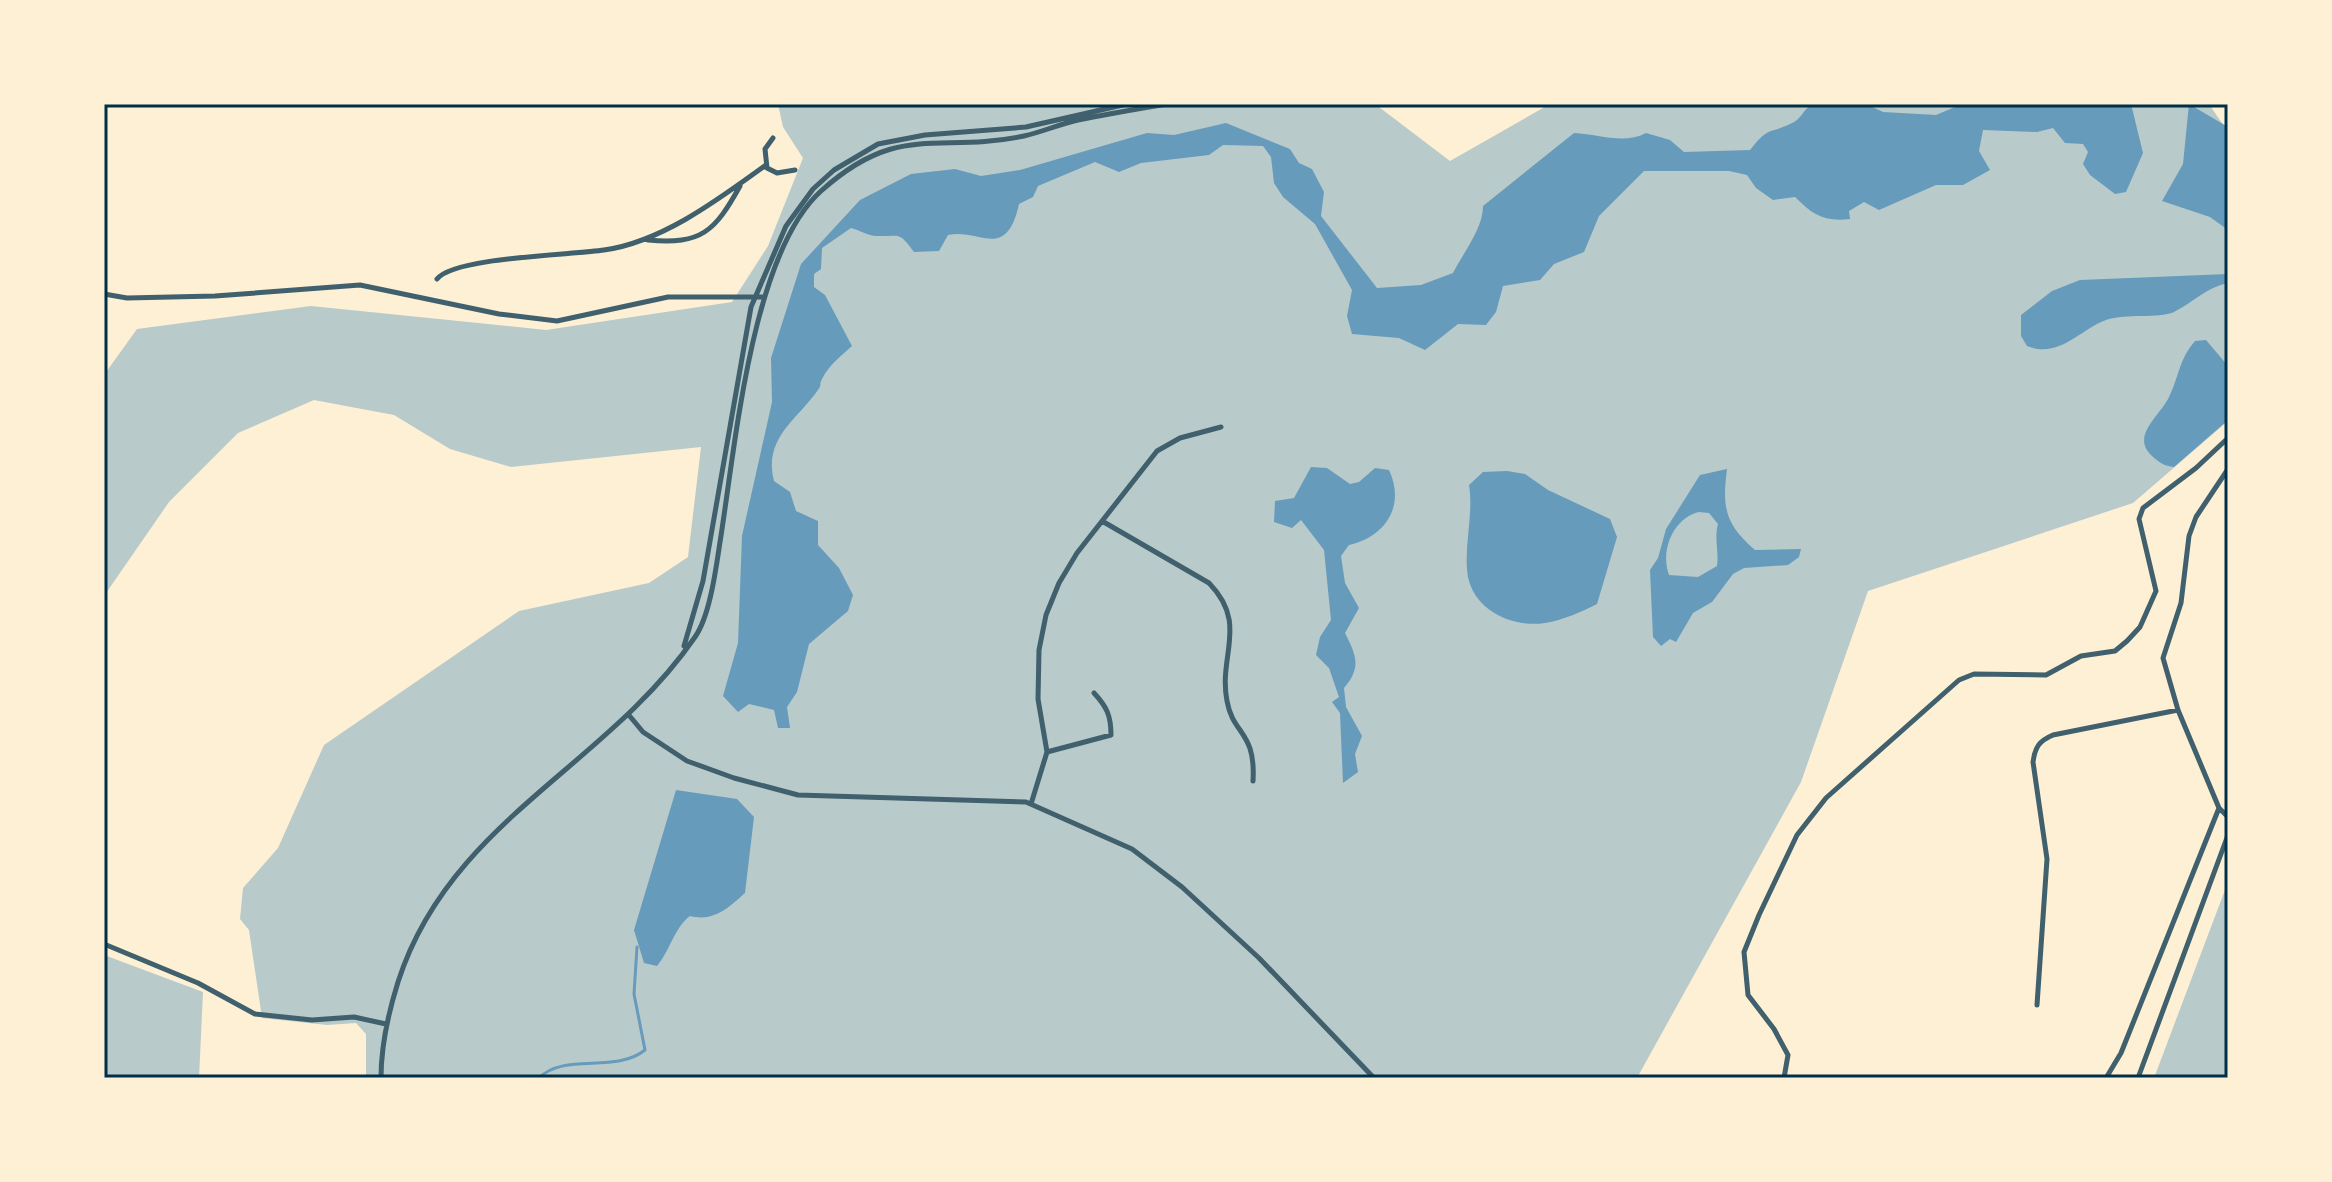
<svg xmlns="http://www.w3.org/2000/svg" width="2332" height="1182" font-family="'Alegreya Sans',sans-serif">
<style>
.green{fill:#b9caca}
.water{fill:#669bbc;fill-rule:evenodd}
.lines{fill:none;stroke-linecap:round;stroke-linejoin:round}
.stream{stroke:#669bbc;stroke-width:3}
.minor{stroke:#3f606c;stroke-width:5}
.neatline{fill:none;stroke:#003049;stroke-width:3}
</style>
<rect width="100%" height="100%" fill="#fdf0d5"/>
<path class="green" d="M778,104H1375L1450,161L1550,104H2209L2228,132V421L2133,503L1868,591L1801,782L1637,1078H366V1034L356,1023L327,1025L262,1018L249,930L240,919L243,888L278,848L324,745L519,611L649,583L688,557L701,447L511,467L450,449L394,415L314,400L238,433L169,502L104,596V375L137,329L311,306L546,330L732,302L768,246L803,158L783,127Z
M2228,882V1078H2154Z
M104,955L203,992L199,1078H104Z"/>
<path class="water" d="M1814,104H1866L1883,112L1936,115L1962,104L1993,107L1994,104H2131L2143,153L2126,192L2115,194L2090,175L2083,164L2088,152L2083,144L2065,143L2053,128L2037,132L1983,130L1979,151L1990,170L1963,185H1936L1879,210L1864,202L1849,211L1850,219C1824,222 1813,215 1795,197L1773,200L1756,188L1747,175L1729,171H1644L1599,216L1584,252L1554,264L1540,280L1503,286L1496,312L1486,325L1458,324L1425,350L1399,338L1352,334L1347,316L1352,290L1315,224L1283,197L1274,183L1271,157L1263,146L1223,145L1209,155L1141,163L1119,172L1095,162L1038,186L1033,197L1019,204C1006,262 980,228 948,235L939,251L914,252C898,230 900,237 876,236C869,236 859,230 851,228L822,248L821,269L814,274V287L825,295L852,346C842,355 828,366 822,379C819,384 822,385 818,390C797,420 763,438 774,481L790,492L796,511L818,521V545L839,568L853,595L848,611L809,644L797,692L787,707L790,728H778L774,710L749,704L738,712L723,696L738,643L742,536L772,402L771,358L801,264L860,200L911,174L955,169L981,176L1020,170L1147,133L1174,135L1226,123L1290,149L1299,163L1312,169L1324,192L1321,216L1377,288L1421,285L1453,273C1463,253 1483,229 1483,206L1574,133C1599,134 1623,145 1646,133L1670,140L1684,152L1750,150C1770,124 1770,135 1794,122C1803,117 1804,107 1814,104Z
M2189,104L2228,127V230L2210,217L2162,201L2183,164Z
M2228,274V283C2205,288 2194,302 2174,312C2158,319 2127,313 2106,320C2079,330 2059,359 2027,346L2021,336V315L2052,291L2080,280Z
M2206,340L2228,366V420L2174,467C2164,466 2160,463 2152,456C2130,436 2160,416 2169,397C2179,377 2179,359 2195,341Z
M1311,467L1327,468L1350,484L1359,482L1375,468L1389,470C1406,506 1385,537 1349,545L1341,556L1345,583L1359,608L1345,633C1356,655 1362,667 1344,688L1346,707L1362,736L1355,754L1358,772L1343,783L1340,713L1332,702L1339,697L1329,668L1316,655L1320,637L1331,620L1324,550L1301,520L1292,528L1274,522L1275,501L1294,498Z
M1727,469C1722,508 1725,524 1755,550L1801,549L1799,557L1788,565L1744,568L1733,574L1712,602L1693,613L1676,642L1670,639L1661,646L1653,637L1650,570L1658,558L1666,529L1700,475ZM1699,512L1709,513L1718,524C1714,538 1719,551 1717,566L1698,577L1669,575C1660,551 1673,518 1699,512Z
M1507,471L1525,474L1548,490L1610,519L1617,537L1597,604C1581,612 1563,620 1545,623C1513,628 1475,611 1468,577C1463,548 1474,515 1469,485L1483,472Z
M676,790L737,799L754,817L745,893C728,908 714,922 690,916C674,928 670,951 657,966L644,963L634,930Z"/>
<g class="lines">
<path class="stream" d="M539,1078C565,1052 615,1074 645,1050L634,994L637,947"/>
<path class="minor" d="M773,138L765,149L767,168L777,173L795,170
M648,240C702,245 715,231 740,186
M437,279C454,257 572,255 604,250C662,242 719,199 766,165
M104,294L127,298L215,296L360,285L499,314L557,321L668,297H763
M2228,469L2196,517L2189,536L2181,603L2163,658L2178,710L2219,808L2228,817
M1102,521L1209,583C1249,624 1218,655 1227,701C1233,735 1256,731 1253,781
M684,646L703,581L751,307L786,226L813,189L834,170L878,144L925,135L1026,127L1127,104
M628,714L643,732L687,761L734,778L798,795L1026,802L1132,849L1182,887L1259,958L1374,1078
M1047,752L1111,735C1111,716 1107,707 1094,693
M1031,804L1047,752L1038,699L1039,650L1046,615L1059,583L1077,553L1157,451L1180,438L1221,427
M104,944L198,983L255,1014L312,1020L354,1017L386,1024
M2037,1005L2047,859L2033,762C2035,747 2039,741 2053,735L2178,710
M381,1078C381,1044 388,1014 398,982C449,822 606,767 695,637C710,616 716,568 720,542C735,450 751,254 821,191C899,121 937,154 1024,136C1042,132 1060,124 1078,120C1107,114 1137,109 1167,104
M1784,1078L1788,1055L1774,1029L1748,995L1744,952L1759,915L1797,835L1826,798L1959,680L1974,674L2046,675L2081,656L2115,651L2127,641L2140,627L2156,591L2139,519L2143,508L2196,468L2228,438
M2106,1078L2121,1053L2219,808
M2138,1078L2228,835"/>
</g>
<rect width="2332" height="1182" fill="none" stroke="#fdf0d5" stroke-width="212"/>
<rect x="106" y="106" width="2120" height="970" class="neatline"/>
</svg>
